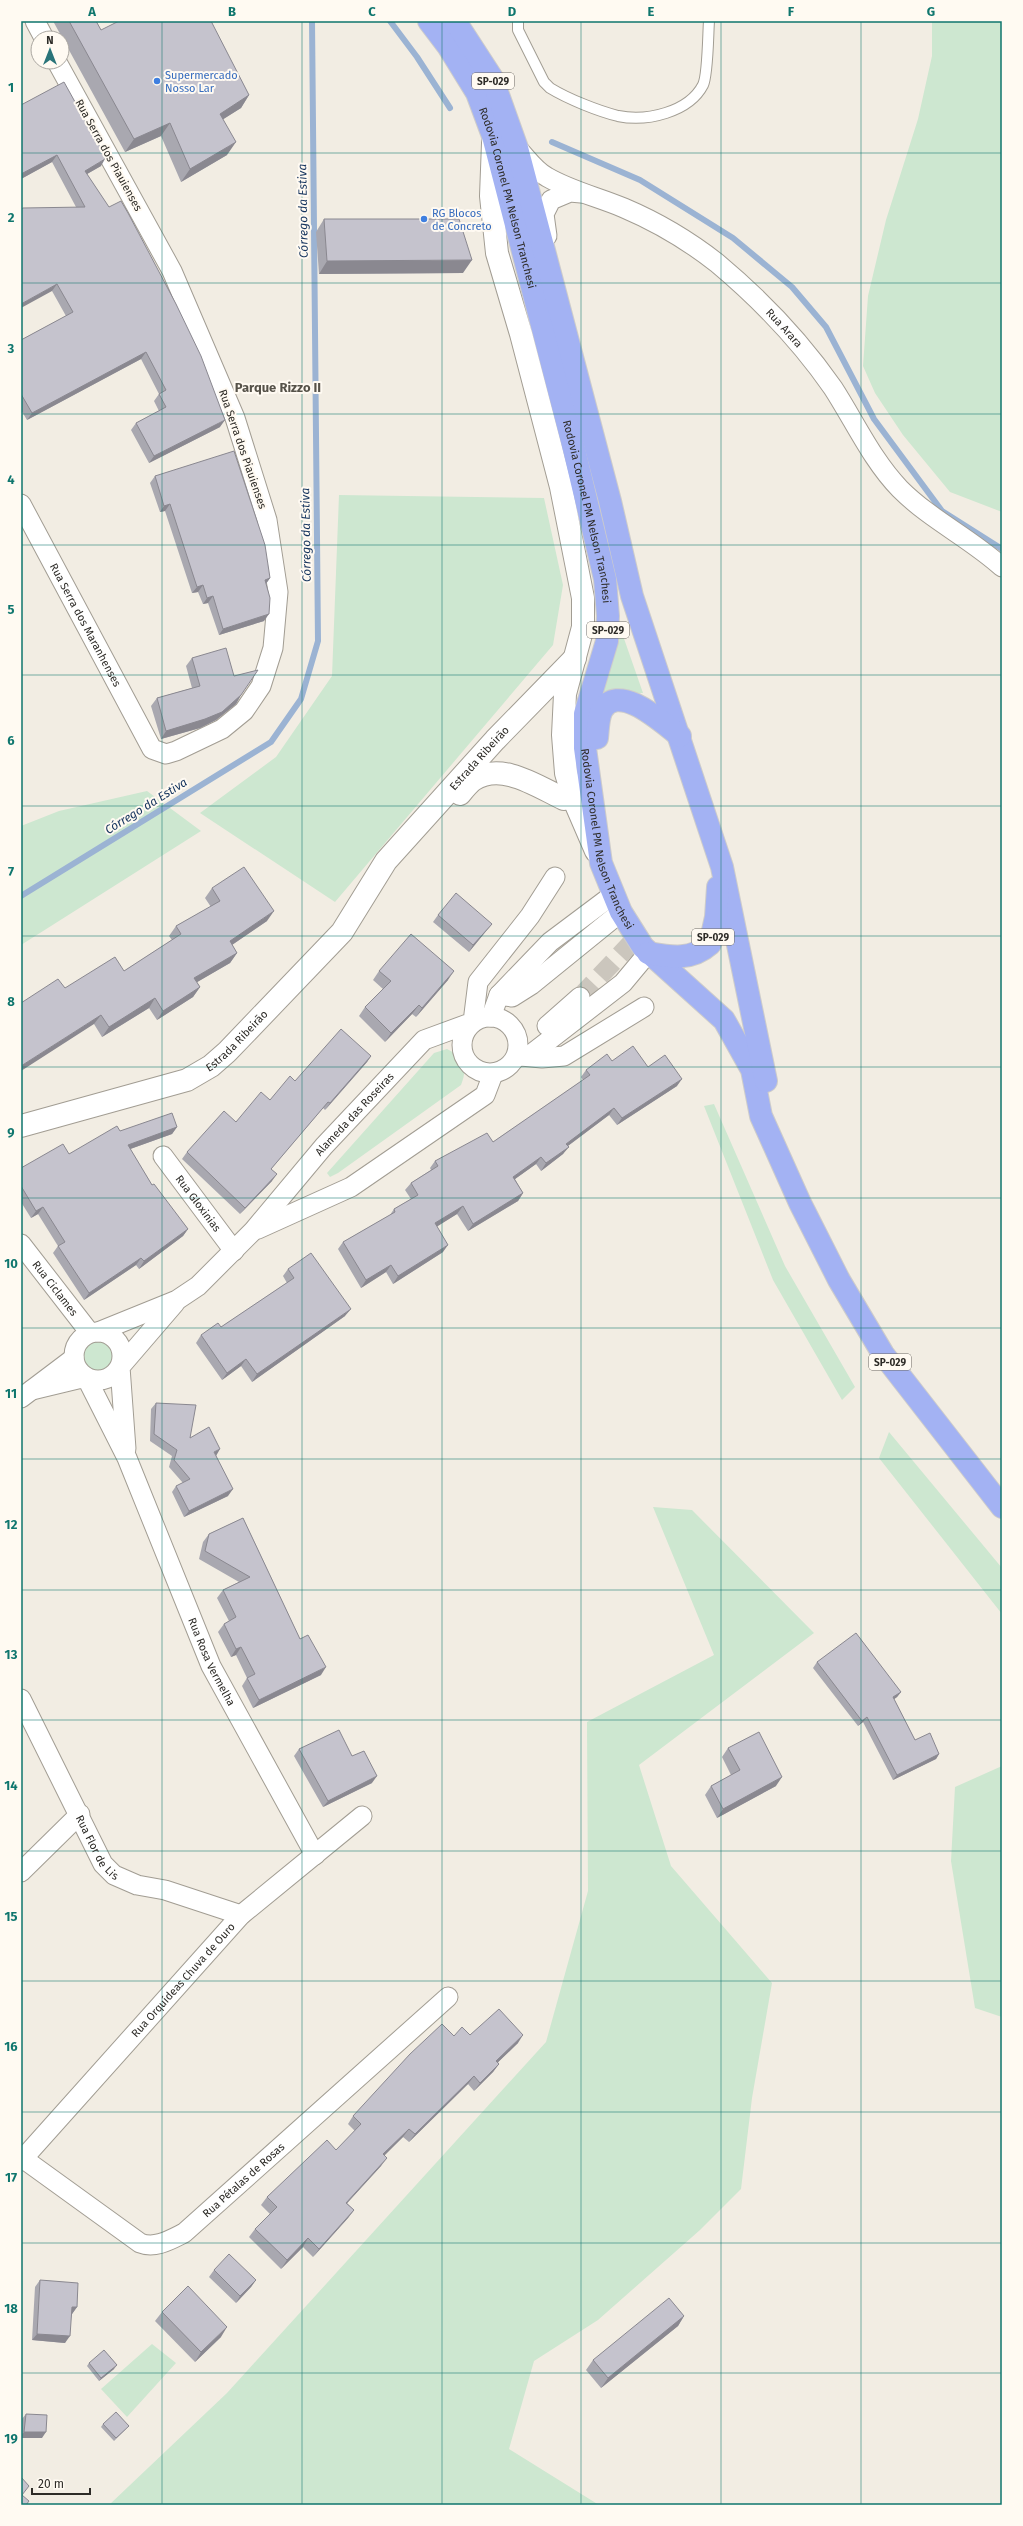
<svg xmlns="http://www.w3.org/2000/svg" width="1023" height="2526" font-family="'Fira Sans',sans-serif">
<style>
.green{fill:#cde7d0}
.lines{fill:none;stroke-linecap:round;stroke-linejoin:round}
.stream{stroke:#9bb3d3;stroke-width:6}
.minor-tunnel{stroke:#cbc6bd;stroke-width:19;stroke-dasharray:19 10;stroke-linecap:butt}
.service-casing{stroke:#a29d93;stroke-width:12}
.minor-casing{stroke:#a29d93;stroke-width:21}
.tertiary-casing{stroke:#a29d93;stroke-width:24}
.trunk-casing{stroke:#cdcccb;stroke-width:24}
.service{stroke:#fff;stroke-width:10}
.minor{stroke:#fff;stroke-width:19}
.tertiary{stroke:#fff;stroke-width:22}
.trunk{stroke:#a3b2f3;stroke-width:22}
.wall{fill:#a9a8b0}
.shaded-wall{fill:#8a8890}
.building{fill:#c5c3cd;stroke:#8a8890}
.grid{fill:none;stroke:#0f766e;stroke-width:1;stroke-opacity:0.55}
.shop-dot{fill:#3f7fe0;stroke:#fffaf2;stroke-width:1.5}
.labels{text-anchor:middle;stroke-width:4;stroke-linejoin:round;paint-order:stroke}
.shield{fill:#fffaf2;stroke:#6c6964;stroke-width:1}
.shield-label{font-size:10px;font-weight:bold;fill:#2d2b27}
.shop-label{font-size:11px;fill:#366cbe;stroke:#fffaf2;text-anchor:start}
.street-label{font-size:11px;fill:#2d2b27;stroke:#fffaf2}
.water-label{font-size:12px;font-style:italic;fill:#14335d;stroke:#fffaf2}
.quarter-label{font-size:13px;font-weight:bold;fill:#565249;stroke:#fffaf2}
.neatline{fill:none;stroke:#0f766e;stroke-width:1.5}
.grid-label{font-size:13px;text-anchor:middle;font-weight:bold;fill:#0f766e}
</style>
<rect width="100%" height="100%" fill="#f2ede3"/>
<path class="green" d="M932,21H1002V512L950,492L903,435L875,393L863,366L868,296L886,220L918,119L932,56Z
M339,495L544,498L563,585L553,645L335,902L200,813L276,757L332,676Z
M621,630L643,693H614L598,700Z
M147,791L201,831L21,945V826L59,811Z
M447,1049C464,1057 468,1068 461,1085L338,1173L330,1177L327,1173L434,1053Z
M714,1104L785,1266L855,1387L842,1400L773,1280L704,1106Z
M82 1356a17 17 0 1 1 34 0a17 17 0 1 1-34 0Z
M889,1432L1002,1568V1614L879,1458Z
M653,1507L692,1510L814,1633L639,1765L671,1866L772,1983L752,2098L741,2189L700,2230L598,2320L534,2361L509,2449L599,2505H109L227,2393L546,2042L588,1891L587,1722L714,1655Z
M1002,1766V2017L975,2008L951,1861L955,1787Z
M152,2344L176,2363L127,2417L101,2389Z"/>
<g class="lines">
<path class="stream" d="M390,21L417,57L450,108
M552,142L640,180L733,238L792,287L826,327L874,419L942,511L1002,549
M21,896L271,742L301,699L318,641L312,21"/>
<path class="minor-tunnel" d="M580,997L636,938"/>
<g class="service-casing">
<path id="service" d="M518,21V30L544,82L550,88C568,99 598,111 618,116C647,122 689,112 703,85C708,75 708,34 709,21"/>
</g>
<g class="minor-casing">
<g id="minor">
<path d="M35,21L44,38"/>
<path id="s1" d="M517,148C526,157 535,171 547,177C571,191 598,197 624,208C657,222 689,241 717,263C760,299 801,342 833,388C855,422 872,460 900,489C931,520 970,538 1002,567"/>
<path d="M547,236L544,214L551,200L570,192L581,193"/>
<path id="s2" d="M21,504L152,749L166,754L176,751L222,729L244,711L261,686L273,648L278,592L267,520L235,418L172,271L57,62"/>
<path d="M499,995L550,942L614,894"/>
<circle cx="490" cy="1045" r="28"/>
<path d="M491,1017L499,995L512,997L531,985L621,912"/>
<path d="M547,1026L580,997"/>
<path d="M520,1056L530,1055L623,983L648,953"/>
<path d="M521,1056L542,1058L564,1056L644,1007"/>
<path id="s3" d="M163,1156L234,1251"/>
<path d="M258,1229L351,1187L485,1095L493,1074"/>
<path id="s4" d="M21,1244L90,1333"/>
<circle cx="98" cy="1356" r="24"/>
<path id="s5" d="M98,1332L177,1300L198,1286L253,1231L324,1146L424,1040L473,1022L478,982L530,916L555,877"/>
<path id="s6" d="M32,1390L86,1377L127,1458L211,1666L315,1855"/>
<path d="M21,1398L74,1358"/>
<path d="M126,1449L120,1367L175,1303"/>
<path id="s7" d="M21,1699L103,1864L114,1875L137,1885L165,1890L241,1915"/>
<path d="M21,1872L80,1814"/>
<path id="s8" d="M21,2157L140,2243C155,2249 170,2240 184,2233L448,1997"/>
<path id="s9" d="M21,2161L241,1915L362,1816"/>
</g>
</g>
<g class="tertiary-casing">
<g id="tertiary">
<path d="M493,143L491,196L497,253L521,334L561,487L583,598V627L565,694L563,735L566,773L574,800L596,851"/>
<path d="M460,794C464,789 468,784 473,780C502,761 538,787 564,799"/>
<path id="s10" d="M21,1126L187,1080L211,1066L227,1052L342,932L386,861L495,740L575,658"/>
</g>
</g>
<g class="trunk-casing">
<g id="trunk">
<path id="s11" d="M429,21L448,46L477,93L493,136L572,441L605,579L608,616L607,641L585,714V748L601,863L621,912L643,947L724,1020L752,1070L761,1116L800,1203L839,1280L883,1354L1002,1507"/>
<path d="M455,21L492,78L517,148L610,501L632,596L722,867L766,1081"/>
<path d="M597,738C598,729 598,717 602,710C619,681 664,724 680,736"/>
<path d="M648,953C671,957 691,961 710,944L716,917L718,887"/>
</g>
</g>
<use href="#service" class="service"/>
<use href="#minor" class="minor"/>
<use href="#tertiary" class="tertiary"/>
<use href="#trunk" class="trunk"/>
</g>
<path class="wall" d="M53,21H96L101,30L249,95L241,108L223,119L227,155L181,182L161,136L125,152Z
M21,105L101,166L87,174L220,427L149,463L131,430L136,423L159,411L154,401L159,394L141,359L27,420L21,410V340L66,316L52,291L76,207L52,162L21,179Z
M324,219L463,273L319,274L316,232Z
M155,476L270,578L266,584L264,621L219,635L208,603L203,604L198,592L192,593L165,511L160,512L150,483Z
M192,658L234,676L241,695L236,704L216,720L200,728L161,739L151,706L157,698L192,688L186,666Z
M212,888L267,921L232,945L237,953L230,963L197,982L200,987L193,997L157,1020L149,1008L102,1037L94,1024L65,988L124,971L172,940L169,936L176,926L211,907L205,898Z
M438,915L492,924L487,930L469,952L433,922Z
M379,971L448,980L416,1017L412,1014L385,1042L359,1016L365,1007L383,989L373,980Z
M371,1056L367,1062L325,1110L323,1108L271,1169L272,1181L240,1214L182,1159L187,1152L270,1100L295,1081Z
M612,1061L648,1067L677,1086L617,1125L609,1115L568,1146L563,1154L541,1171L536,1164L515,1179L523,1193L518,1201L468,1231L457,1214L437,1226L443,1252L393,1284L386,1272L361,1288L338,1249L343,1242L390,1215L394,1209L411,1199L405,1190L411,1183L431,1170L430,1168L435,1161L493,1142L583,1080L581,1077L586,1070Z
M177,1127L172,1134L130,1149L152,1185L188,1229L183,1236L139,1269L136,1265L84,1300L53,1253L58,1246L38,1214L31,1218L21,1202V1168L69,1154L120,1131Z
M288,1269L345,1316L252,1382L241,1366L222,1380L196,1343L201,1335L221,1327L287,1283L283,1276Z
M156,1403L190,1438L216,1456L228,1496L184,1517L172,1492L176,1486L183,1483L169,1467L172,1456L150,1441L151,1409Z
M243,1518L300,1639L321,1675L253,1708L242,1686L247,1678L236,1655L231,1657L218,1632L224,1624L229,1621L217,1598L223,1590L239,1582L199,1559L203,1542L209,1534Z
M817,1662L901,1692L897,1697L894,1699L915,1740L939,1754L936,1759L893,1780L863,1722L858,1726L813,1668Z
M728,1748L776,1786L717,1818L705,1795L711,1786L731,1775L722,1757Z
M299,1749L352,1756L372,1783L323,1807L294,1756Z
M470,2035L518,2043L498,2062L499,2064L493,2072L474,2091L468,2084L409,2142L403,2137L384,2155L381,2166L347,2203L354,2210L348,2218L313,2257L303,2247L281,2269L249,2237L255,2229L270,2214L261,2205L267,2197L336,2150L355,2131L348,2124L353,2116L454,2036Z
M214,2270L256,2280L251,2287L236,2303L209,2277Z
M40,2280L77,2307L72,2314L65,2343L32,2340L35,2287Z
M162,2312L221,2337L195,2362L155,2321Z
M684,2316L678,2326L601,2388L586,2370L593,2360Z
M89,2363L114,2369L99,2381L87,2366Z
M26,2414L42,2438H21V2420Z
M103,2424L126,2429L114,2441L101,2427Z"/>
<path class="shaded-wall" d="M249,95L241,108L211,127L220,114Z
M170,123L161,136L125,152L134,139Z
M236,142L227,155L181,182L190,169Z
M57,155L52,162L21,179V174Z
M105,159L101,166L80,178L85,171Z
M472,260L463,273L319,274L327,261Z
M57,284L52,291L21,308V304Z
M146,352L141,359L27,420L32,413Z
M225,420L220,427L149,463L154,456Z
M170,504L165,511L160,512L164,506Z
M270,578L265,585V580Z
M203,585L198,592L192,593L197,587Z
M213,596L208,603L203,604L207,598Z
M269,614L264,621L219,635L223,629Z
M241,695L236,704L216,720L200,728L161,739L166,731Z
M274,911L267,921L223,951L230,941Z
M492,924L487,930L469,952L473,945Z
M237,953L230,963L187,988L194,978Z
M454,971L448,980L416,1017L422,1008Z
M200,987L193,997L157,1020L163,1011Z
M155,998L149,1008L102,1037L109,1027Z
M419,1005L412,1014L385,1042L391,1033Z
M101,1015L94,1024L21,1071V1066Z
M371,1056L367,1062L325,1110L330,1103Z
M682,1079L677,1086L617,1125L622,1118Z
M614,1108L609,1115L561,1151L566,1144Z
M177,1127L172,1134L122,1152L128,1145Z
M569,1147L563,1154L541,1171L546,1163Z
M541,1157L536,1164L508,1184L513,1177Z
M277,1174L272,1181L240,1214L245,1208Z
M523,1193L518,1201L468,1231L473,1224Z
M463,1206L457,1214L430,1231L435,1223Z
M43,1207L38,1214L31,1218L36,1211Z
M188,1229L183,1236L139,1269L144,1261Z
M448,1245L443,1252L393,1284L398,1276Z
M141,1258L136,1265L84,1300L89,1293Z
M391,1265L386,1272L361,1288L366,1280Z
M351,1309L345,1316L252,1382L257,1374Z
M246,1359L241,1366L222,1380L227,1373Z
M220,1449L216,1456L214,1452Z
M233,1489L228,1496L184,1517L189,1511Z
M241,1647L236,1655L231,1657L236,1649Z
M326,1667L321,1675L253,1708L259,1700Z
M901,1692L897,1697L889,1703L893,1697Z
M867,1717L863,1722L858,1726L862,1721Z
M939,1754L936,1759L893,1780L897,1775Z
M377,1776L372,1783L323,1807L328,1801Z
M782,1777L776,1786L717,1818L723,1809Z
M523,2035L518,2043L491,2069L496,2061Z
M499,2064L493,2072L474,2091L480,2083Z
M474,2076L468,2084L409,2142L415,2134Z
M409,2129L403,2137L378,2162L383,2154Z
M387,2158L381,2166L340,2211L346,2203Z
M354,2210L348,2218L313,2257L319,2249Z
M308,2238L303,2247L281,2269L287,2260Z
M256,2280L251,2287L236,2303L240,2296Z
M72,2307H77L72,2314H68Z
M684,2316L678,2326L601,2388L608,2378Z
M227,2327L221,2337L195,2362L201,2352Z
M37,2334L70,2336L65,2343L32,2340Z
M117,2365L114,2369L99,2381L101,2378Z
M24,2432H46L42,2438H21V2435Z"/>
<path class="building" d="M69,21H96L101,30L119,21H211L249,95L220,114L236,142L190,169L170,123L134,139Z
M64,82L105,156V159L85,171L109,207L121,201L128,213L176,304L201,356L225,420L154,456L136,423L166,407L159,394L166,390L146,352L32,413L21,394V340L73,312L57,284L21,304V209L23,208L85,207L57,155L21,174V105Z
M324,219H459L472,260L327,261Z
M234,451L265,545L270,578L265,580L270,598L269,614L223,629L213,596L207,598L203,585L197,587L170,504L164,506L155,476Z
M226,648L234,676L258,670L241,695L222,712L205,719L166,731L157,698L200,686L192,658Z
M244,867L274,911L230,941L237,953L194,978L200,987L163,1011L155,998L109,1027L101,1015L21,1066V1003L58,979L65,988L115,957L124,971L181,934L176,926L220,901L212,888Z
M456,893L492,924L473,945L438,915Z
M411,934L454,971L422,1008L419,1005L391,1033L365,1007L391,981L379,971Z
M341,1029L371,1056L330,1103L328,1102L271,1169L277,1174L245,1208L187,1152L224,1111L236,1122L261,1092L270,1100L290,1076L295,1081Z
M633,1046L648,1067L665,1055L682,1079L622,1118L614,1108L566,1144L569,1147L546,1163L541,1157L513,1177L523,1193L473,1224L463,1206L435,1223L448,1245L398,1276L391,1265L366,1280L343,1242L395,1212L394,1209L418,1195L411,1183L438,1166L435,1161L487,1133L493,1142L590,1075L586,1070L607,1054L612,1061Z
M172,1113L177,1127L128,1145L152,1185L154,1184L188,1229L144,1261L141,1258L89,1293L58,1246L65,1242L43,1207L36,1211L21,1186V1168L63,1144L69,1154L117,1126L120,1131Z
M311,1253L351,1309L257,1374L246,1359L227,1373L201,1335L218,1323L221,1327L294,1278L288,1269Z
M156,1403L196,1405L190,1438L209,1427L220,1449L214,1452L233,1489L189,1511L176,1486L190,1479L174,1460L177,1450L154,1434Z
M243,1518L300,1639L308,1635L326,1667L259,1700L247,1678L255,1674L241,1647L236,1649L224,1624L236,1617L223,1590L250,1577L205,1551L209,1534Z
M856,1633L901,1692L893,1697L915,1740L930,1733L939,1754L897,1775L867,1717L862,1721L817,1662Z
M339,1730L352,1756L364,1751L377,1776L328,1801L299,1749Z
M759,1732L782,1777L723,1809L711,1786L740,1770L728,1748Z
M499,2009L523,2035L496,2061L499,2064L480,2083L474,2076L415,2134L409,2129L383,2154L387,2158L346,2203L354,2210L319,2249L308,2238L287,2260L255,2229L277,2207L267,2197L327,2140L336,2150L361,2124L353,2116L410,2054L442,2024L454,2036L462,2027L470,2035Z
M229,2254L256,2280L240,2296L214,2270Z
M40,2280L78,2283L77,2307H72L70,2336L37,2334Z
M188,2286L227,2327L201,2352L162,2312Z
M669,2298L684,2316L608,2378L593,2360Z
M104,2350L117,2365L101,2378L89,2363Z
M116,2412L129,2426L116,2438L103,2424Z
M26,2414L47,2415L46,2432H24Z
M21,2477L29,2486L22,2495L29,2501L26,2505H21Z"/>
<path class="grid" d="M162,21V2505M302,21V2505M442,21V2505M581,21V2505M721,21V2505M861,21V2505M21,153H1002M21,283H1002M21,414H1002M21,545H1002M21,675H1002M21,806H1002M21,936H1002M21,1067H1002M21,1198H1002M21,1328H1002M21,1459H1002M21,1590H1002M21,1720H1002M21,1851H1002M21,1981H1002M21,2112H1002M21,2243H1002M21,2373H1002"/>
<g class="shop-dot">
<circle cx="157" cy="81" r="4"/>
<circle cx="424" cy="219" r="4"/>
</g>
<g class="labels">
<g class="shield">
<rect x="472" y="73" width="42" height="16" rx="3"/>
<rect x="587" y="622" width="42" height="16" rx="3"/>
<rect x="692" y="929" width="42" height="16" rx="3"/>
<rect x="869" y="1354" width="42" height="16" rx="3"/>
</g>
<g class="shield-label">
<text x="493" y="85">SP-029</text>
<text x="608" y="634">SP-029</text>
<text x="713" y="941">SP-029</text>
<text x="890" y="1366">SP-029</text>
</g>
<g class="shop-label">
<text x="165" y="79">Supermercado<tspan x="165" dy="13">Nosso Lar</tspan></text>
<text x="432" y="217">RG Blocos<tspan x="432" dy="13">de Concreto</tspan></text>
</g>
<g class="street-label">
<text transform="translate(109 155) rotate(61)" y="4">Rua Serra dos Piauienses</text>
<text dy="4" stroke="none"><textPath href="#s11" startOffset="196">Rodovia Coronel PM Nelson Tranchesi</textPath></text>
<text dy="4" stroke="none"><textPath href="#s1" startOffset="327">Rua Arara</textPath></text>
<text transform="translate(243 449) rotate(71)" y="4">Rua Serra dos Piauienses</text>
<text dy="4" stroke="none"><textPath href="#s11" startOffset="520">Rodovia Coronel PM Nelson Tranchesi</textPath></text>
<text dy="4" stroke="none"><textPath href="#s2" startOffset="137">Rua Serra dos Maranhenses</textPath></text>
<text dy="4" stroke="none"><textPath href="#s10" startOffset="610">Estrada Ribeirão</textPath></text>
<text dy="4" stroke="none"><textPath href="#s11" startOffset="856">Rodovia Coronel PM Nelson Tranchesi</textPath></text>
<text dy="4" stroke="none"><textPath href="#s10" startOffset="236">Estrada Ribeirão</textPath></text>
<text dy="4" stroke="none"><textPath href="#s5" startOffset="343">Alameda das Roseiras</textPath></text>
<text dy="4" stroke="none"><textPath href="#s3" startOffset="59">Rua Gloxinias</textPath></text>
<text dy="4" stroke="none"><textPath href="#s4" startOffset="56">Rua Ciclames</textPath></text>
<text dy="4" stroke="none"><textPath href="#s6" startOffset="367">Rua Rosa Vermelha</textPath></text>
<text dy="4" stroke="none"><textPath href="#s7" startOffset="167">Rua Flor de Lis</textPath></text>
<text dy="4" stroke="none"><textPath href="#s9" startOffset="243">Rua Orquídeas Chuva de Ouro</textPath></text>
<text dy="4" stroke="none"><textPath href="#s8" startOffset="273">Rua Pétalas de Rosas</textPath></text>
</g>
<g class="water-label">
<text transform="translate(303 211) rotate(-91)" y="4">Córrego da Estiva</text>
<text transform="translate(306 535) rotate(-91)" y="4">Córrego da Estiva</text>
<text transform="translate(146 806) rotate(-32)" y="4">Córrego da Estiva</text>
</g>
<g class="quarter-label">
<text x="278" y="392">Parque Rizzo II</text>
</g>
</g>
<rect width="1023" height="2526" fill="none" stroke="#fffaf2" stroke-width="44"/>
<g transform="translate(50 50)"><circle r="19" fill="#fffaf2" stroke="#aba7a1"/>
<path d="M0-3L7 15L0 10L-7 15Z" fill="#2a7479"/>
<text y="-6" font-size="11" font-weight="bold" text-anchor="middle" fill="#2d2b27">N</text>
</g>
<path d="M32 2488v6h58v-6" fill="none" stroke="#2d2b27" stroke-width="2"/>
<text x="38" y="2488" font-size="12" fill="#2d2b27" stroke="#fffaf2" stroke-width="3" paint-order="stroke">20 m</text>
<rect x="22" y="22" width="979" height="2482" class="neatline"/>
<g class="grid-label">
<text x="92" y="16">A</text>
<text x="232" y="16">B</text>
<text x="372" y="16">C</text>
<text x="512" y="16">D</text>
<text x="651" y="16">E</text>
<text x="791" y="16">F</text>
<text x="931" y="16">G</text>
<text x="11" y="92">1</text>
<text x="11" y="222">2</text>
<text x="11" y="353">3</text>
<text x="11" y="484">4</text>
<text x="11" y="614">5</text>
<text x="11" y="745">6</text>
<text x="11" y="876">7</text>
<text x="11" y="1006">8</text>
<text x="11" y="1137">9</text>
<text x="11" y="1268">10</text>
<text x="11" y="1398">11</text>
<text x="11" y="1529">12</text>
<text x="11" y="1659">13</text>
<text x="11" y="1790">14</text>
<text x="11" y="1921">15</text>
<text x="11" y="2051">16</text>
<text x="11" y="2182">17</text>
<text x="11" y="2313">18</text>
<text x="11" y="2443">19</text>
</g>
</svg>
